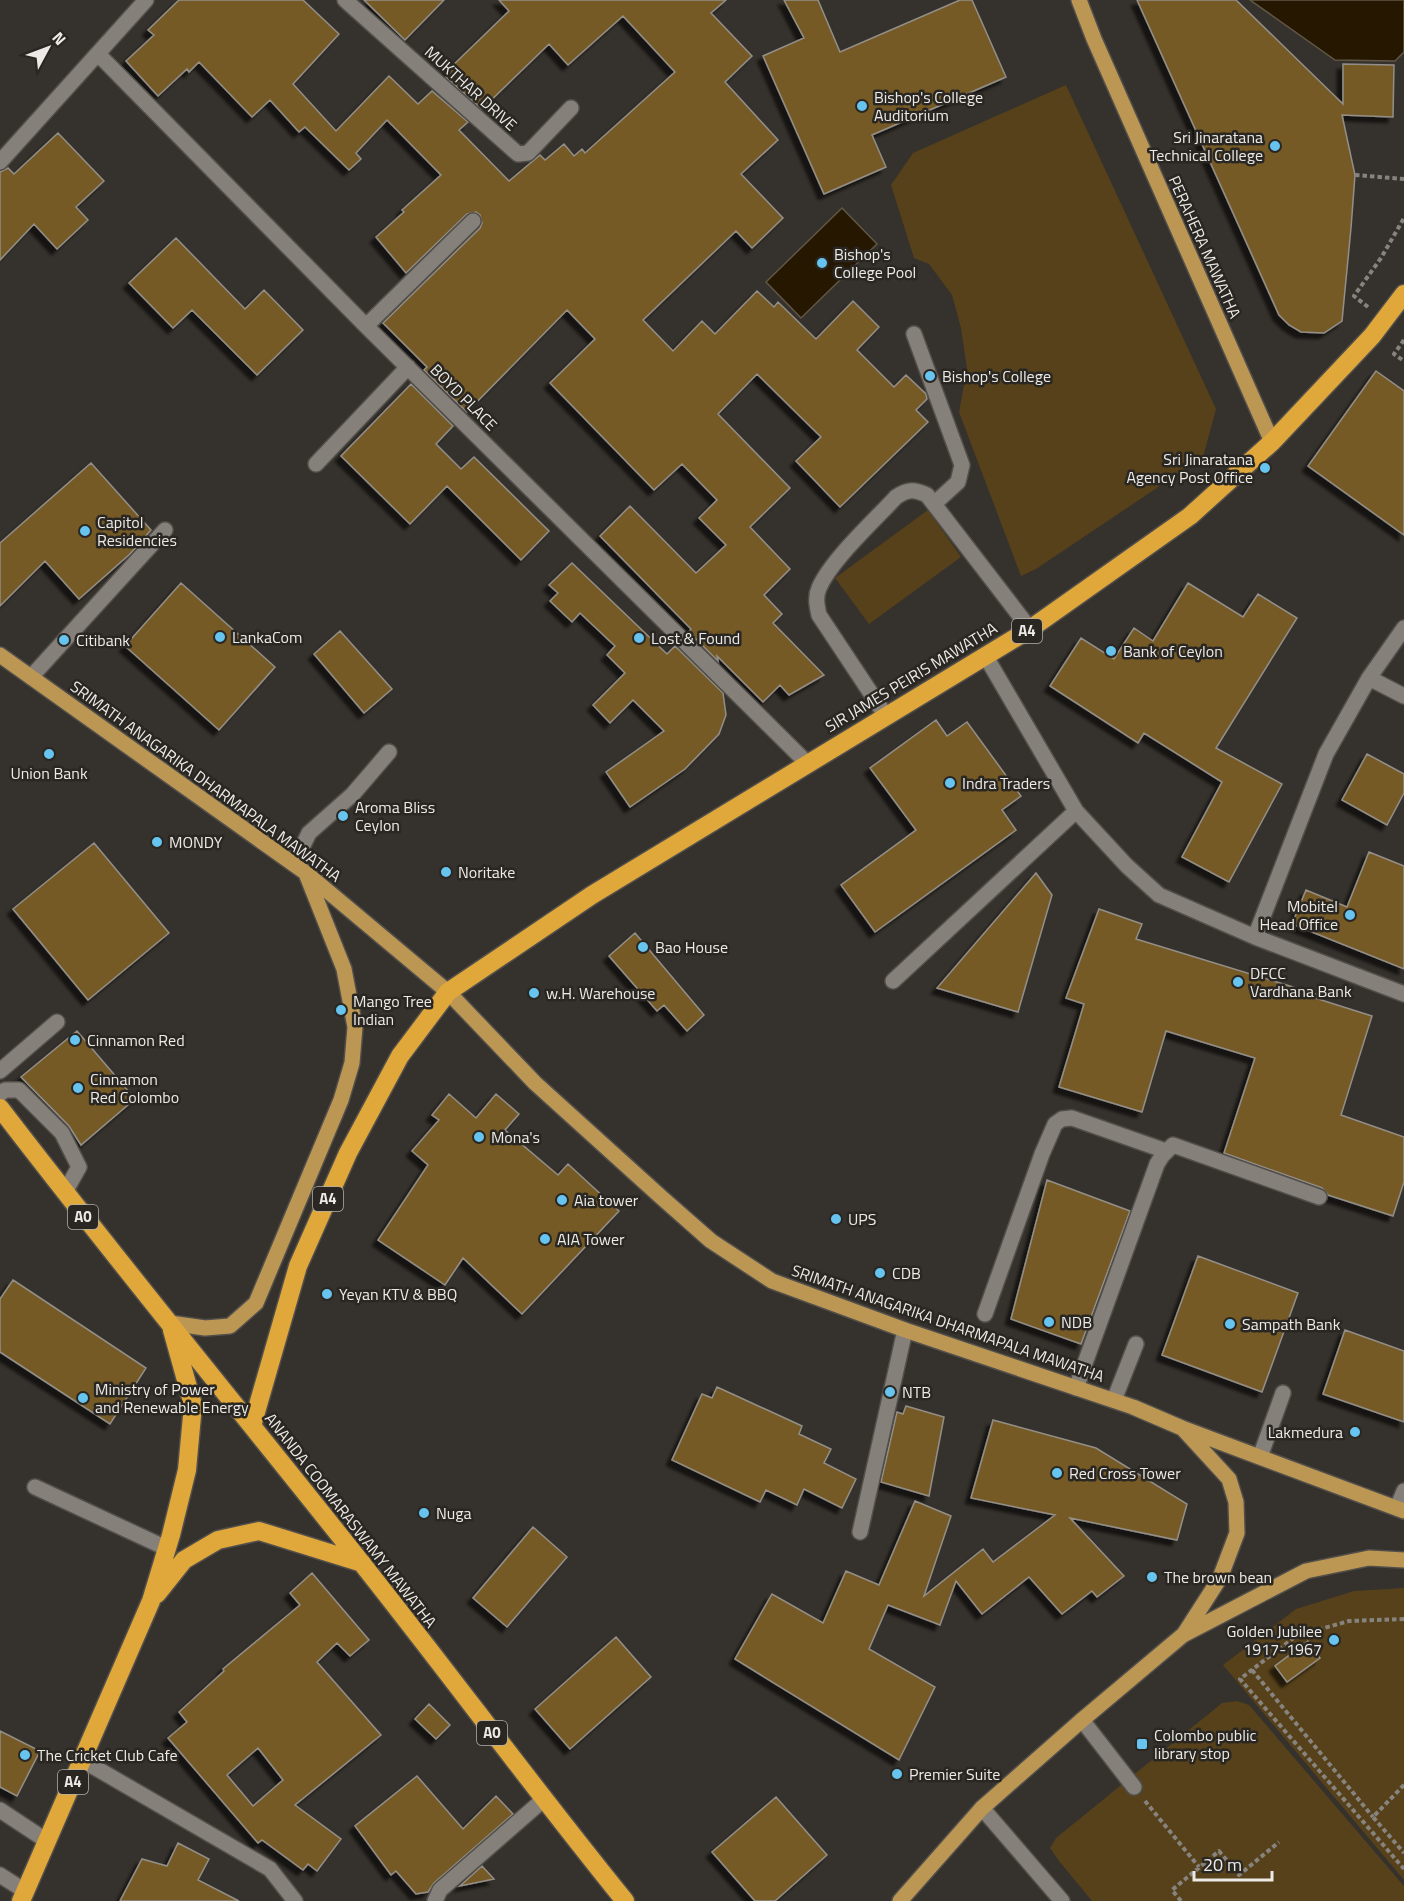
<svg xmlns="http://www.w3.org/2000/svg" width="1404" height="1901" font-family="'Titillium Web',sans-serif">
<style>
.green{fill:#56411a}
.water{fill:#261800;stroke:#615745;stroke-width:1.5}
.building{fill:#765a28;stroke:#938f88;stroke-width:1.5;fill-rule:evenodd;filter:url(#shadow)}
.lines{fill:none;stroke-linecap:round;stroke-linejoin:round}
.minor-casing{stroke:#524f4b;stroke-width:18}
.major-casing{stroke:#524f4b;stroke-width:18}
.highway-casing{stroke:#524f4b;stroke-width:21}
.path{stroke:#87847f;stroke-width:4;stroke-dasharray:4.5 3;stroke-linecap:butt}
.minor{stroke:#85807a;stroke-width:15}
.major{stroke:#bc9754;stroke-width:15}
.highway{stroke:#e0a73a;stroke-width:18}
.poi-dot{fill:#66c4ef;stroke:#2a2722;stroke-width:2}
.labels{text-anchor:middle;stroke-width:5;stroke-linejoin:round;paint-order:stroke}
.shield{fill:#2a2722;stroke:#b2b0ab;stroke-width:1.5}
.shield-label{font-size:15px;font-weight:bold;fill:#eceae6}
.street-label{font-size:16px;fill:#eceae6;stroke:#2a2722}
.poi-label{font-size:16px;fill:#eceae6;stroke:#2a2722;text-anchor:start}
</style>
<defs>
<filter id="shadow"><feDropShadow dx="-5.5" dy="5.5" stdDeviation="1.5" flood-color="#0009"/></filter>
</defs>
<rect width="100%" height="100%" fill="#35312c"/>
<path class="green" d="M1066,85L1216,409L1203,457L1036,569L1021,576L959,412L967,369L961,328L952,295L929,264L914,258L891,185L913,153Z
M928,510L961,557L869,624L835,578Z
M1404,1588V1880L1223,1665L1296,1609L1354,1591Z
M1237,1701L1249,1705L1404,1886V1901H1092L1059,1861L1050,1848L1056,1838L1222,1703Z"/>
<path class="water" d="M1250,0H1404V52L1395,61L1335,60Z
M842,208L877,244L801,318L766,282Z"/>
<path class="building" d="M179,0H303L339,34L293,84L336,131L389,76L418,104L432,91L468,122L459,130L509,181L540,155L545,160L564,144L574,156L582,149L585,153L675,72L623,16L568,65L549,44L482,109L446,77L449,74L447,71L509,11L499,0H726L711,13L752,56L725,82L778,140L741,174L783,218L752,248L736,231L643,320L673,351L702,321L715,334L757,291L774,307L778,302L816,339L853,301L879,327L857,350L894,387L906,375L926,394L927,399L916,410L928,422L840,507L796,461L821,437L757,374L718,414L790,488L750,527L790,569L764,595L782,614L773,623L824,675L789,695L780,685L763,702L717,656L718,661L689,632L691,629L600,536L630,506L696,573L726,545L699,518L717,500L682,464L654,490L550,383L595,339L567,310L467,412L424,370L427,367L383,323L480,228L482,223L480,215L476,212L467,214L406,273L376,237L404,212L402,210L441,175L387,120L356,153L361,159L349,170L305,127L299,132L270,100L252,117L199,62L189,72L187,69L158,96L126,61L154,35L148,30Z
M364,0H444L405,40Z
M784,0H818L840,52L960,0H972L1006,77L872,135L886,167L824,194L763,56L804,38Z
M1137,0H1236L1343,104V64L1394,65L1393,117L1342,115L1355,175L1351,228L1342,321L1324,333L1301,332L1289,325L1279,315Z
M58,133L104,181L76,207L88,220L57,249L34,224L0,260V172L8,168L14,174Z
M176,238L245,309L264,290L303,330L257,375L192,310L173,328L129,283Z
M1376,371L1404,391V535L1308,466Z
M411,384L453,426L436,444L461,469L474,457L549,531L521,560L447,486L410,524L341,456Z
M91,463L151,530L130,554L79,599L45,561L0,606V543Z
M572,563L667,654L675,646L723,693L726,715L719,734L685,769L630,807L606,772L664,731L633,700L610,723L593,705L625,673L607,655L615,646L580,613L572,622L550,601L558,593L549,585Z
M181,583L275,667L219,730L125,646Z
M1188,583L1243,617L1258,594L1297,618L1216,748L1282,784L1229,882L1182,857L1222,782L1144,733L1138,743L1050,686L1081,638L1114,659L1134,628L1153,641Z
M340,631L392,689L364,713L314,654Z
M936,720L947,736L967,722L1021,796L1002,810L1016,830L875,932L841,885L916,830L870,768Z
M1367,754L1404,774V793L1387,825L1342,800Z
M94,843L169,933L88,1000L13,909Z
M1369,852L1404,866V969L1292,924L1306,890L1347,907Z
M1036,873L1052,895L1018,1012L937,988Z
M1099,909L1142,924L1136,939L1316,994L1315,998L1372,1016L1341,1115L1404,1137V1182L1393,1216L1328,1195L1322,1188L1224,1153L1255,1058L1166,1031L1142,1112L1059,1087L1084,1004L1066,998Z
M635,933L704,1015L687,1031L664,1005L657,1011L609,956Z
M77,1031L135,1099L81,1145L69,1126L21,1077Z
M449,1094L476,1118L496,1094L519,1114L505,1130L558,1175L568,1164L619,1211L522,1314L463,1258L445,1285L378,1240L428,1165L412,1151L439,1120L432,1115Z
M1047,1180L1130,1211L1081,1344L1011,1319Z
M1198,1256L1298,1293L1262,1392L1162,1355Z
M13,1280L146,1368L110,1424L0,1352V1299Z
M1345,1330L1404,1351V1422L1323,1394Z
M717,1387L802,1426L799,1434L831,1449L824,1463L856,1479L842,1508L804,1489L797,1505L766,1490L760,1502L672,1460L702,1394L712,1398Z
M906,1406L944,1417L929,1496L881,1482L897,1412L903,1414Z
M993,1420L1096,1448L1187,1504L1177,1540L1070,1518L1124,1576L1097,1597L1092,1591L1062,1614L1029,1577L982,1614L956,1581L940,1625L888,1605L869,1649L935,1687L899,1760L735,1659L772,1594L823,1623L846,1571L879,1585L915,1501L951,1516L924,1596L983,1549L993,1562L1055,1515L971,1498Z
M533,1527L567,1557L507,1627L473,1598Z
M312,1573L369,1640L350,1656L337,1643L317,1662L381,1735L295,1805L341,1839L317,1871L308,1864L303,1870L262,1840L258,1843L168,1738L187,1722L179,1712L224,1671L223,1669L300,1605L290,1593ZM258,1748L283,1780L253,1806L227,1775Z
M616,1637L651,1677L570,1749L535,1709Z
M1308,1641L1320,1658L1287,1682L1275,1666Z
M429,1704L450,1725L436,1739L415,1719Z
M0,1731L40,1751L17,1796L0,1787Z
M417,1776L463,1829L496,1796L513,1814L434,1883L428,1892L416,1894L396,1871L391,1875L355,1826Z
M776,1797L827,1855L775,1901H755L712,1852Z
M178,1843L209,1859L198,1880L239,1901H120L142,1859L167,1866Z
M482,1866L494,1879L460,1886Z"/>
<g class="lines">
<g class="minor-casing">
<path id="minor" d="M345,0L518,154L528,153L571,108
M98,54L366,326L807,763
M0,162L146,0
M366,326L473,221
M914,334L962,465L958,482L934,504
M316,464L408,367
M985,655L1076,811L1127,866L1159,895L1255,937L1404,994
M31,677L165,530
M1369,678L1404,696
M886,716L819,615C817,606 815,597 819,588C831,560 874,521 896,497C908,489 914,489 927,495L1030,629
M294,864L309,833L353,794L389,752
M1255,937L1326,754L1369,678L1404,628
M893,981L1076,811
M0,1071L57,1022
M0,1094L5,1090H19L62,1133L79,1167L65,1192
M985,1314L1042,1154L1055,1124L1062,1119L1072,1118L1166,1151
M1076,1388L1157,1164L1162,1156L1173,1145L1319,1197
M1114,1400L1136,1344
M1260,1457L1283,1393
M35,1487L166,1548
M1397,1508L1404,1491
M860,1532L905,1330
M1082,1720L1134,1787
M82,1760L270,1869L295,1901
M982,1808L1062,1901
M0,1810L47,1841
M0,1875L25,1891
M435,1901L440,1890L543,1800"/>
</g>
<g class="major-casing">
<path id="major" d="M1079,0L1094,39L1272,442
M0,655L306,873L448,992L535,1083L661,1197L711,1241L772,1281L905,1330L1133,1407L1182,1428L1404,1511
M170,1323L205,1328L230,1326L256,1303L341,1100L352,1063L355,1027L344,969L307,876
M1184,1430L1229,1479L1236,1502L1237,1533L1220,1578L1184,1634
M900,1901L982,1808L1082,1720L1183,1635L1306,1571L1369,1558L1404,1560"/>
</g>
<g class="highway-casing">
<path id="highway" d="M0,1108C117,1261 240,1410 360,1561C449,1673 534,1789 625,1901
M252,1426L298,1266L348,1153L400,1056L448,992L592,895L1030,629L1190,516L1272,442L1372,336L1404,294
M157,1594L184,1560L218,1540L259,1531L362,1563
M21,1901L151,1601L171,1535L187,1470L193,1405L172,1330"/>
</g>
<path class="path" d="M1355,175L1404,179
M1368,307L1354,296L1381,258L1404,218
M1404,340L1394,354L1404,361
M1404,1619L1349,1621L1296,1636L1240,1679L1404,1869
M1252,1670L1373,1817
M1404,1785L1373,1817L1404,1853
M1145,1801L1199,1867
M1181,1901L1172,1890L1219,1851L1239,1875L1279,1842"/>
<use href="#minor" class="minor"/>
<use href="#major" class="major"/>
<use href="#highway" class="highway"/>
</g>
<g class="poi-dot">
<circle cx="862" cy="106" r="6"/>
<circle cx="1275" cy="146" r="6"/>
<circle cx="822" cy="263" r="6"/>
<circle cx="930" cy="376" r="6"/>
<circle cx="1265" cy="468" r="6"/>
<circle cx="85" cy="531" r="6"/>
<circle cx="220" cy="637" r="6"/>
<circle cx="639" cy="638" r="6"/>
<circle cx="64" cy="640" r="6"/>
<circle cx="1111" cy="651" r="6"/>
<circle cx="49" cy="754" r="6"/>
<circle cx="950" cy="783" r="6"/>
<circle cx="343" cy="816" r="6"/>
<circle cx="157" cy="842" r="6"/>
<circle cx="446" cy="872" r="6"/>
<circle cx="1350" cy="915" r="6"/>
<circle cx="643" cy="947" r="6"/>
<circle cx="1238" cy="982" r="6"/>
<circle cx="534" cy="993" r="6"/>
<circle cx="341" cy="1010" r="6"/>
<circle cx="75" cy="1040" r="6"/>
<circle cx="78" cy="1088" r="6"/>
<circle cx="479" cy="1137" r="6"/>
<circle cx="562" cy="1200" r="6"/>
<circle cx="836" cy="1219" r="6"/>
<circle cx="545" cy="1239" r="6"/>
<circle cx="880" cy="1273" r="6"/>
<circle cx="327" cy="1294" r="6"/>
<circle cx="1049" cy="1322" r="6"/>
<circle cx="1230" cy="1324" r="6"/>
<circle cx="890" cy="1392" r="6"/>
<circle cx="83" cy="1398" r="6"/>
<circle cx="1355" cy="1432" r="6"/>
<circle cx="1057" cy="1473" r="6"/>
<circle cx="424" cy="1513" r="6"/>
<circle cx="1152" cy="1577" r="6"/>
<circle cx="1334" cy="1640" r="6"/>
<rect x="1136" y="1738" width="12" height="12" rx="3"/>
<circle cx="25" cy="1755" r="6"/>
<circle cx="897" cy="1774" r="6"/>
</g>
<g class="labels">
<g class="shield">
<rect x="1012" y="619" width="30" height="24" rx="4.5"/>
<rect x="313" y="1187" width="30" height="24" rx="4.5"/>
<rect x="68" y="1205" width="30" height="24" rx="4.5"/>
<rect x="477" y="1721" width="30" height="24" rx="4.5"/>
<rect x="58" y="1770" width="30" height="24" rx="4.5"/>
</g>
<g class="shield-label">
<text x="1027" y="636">A4</text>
<text x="328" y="1204">A4</text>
<text x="83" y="1222">A0</text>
<text x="492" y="1738">A0</text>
<text x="73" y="1787">A4</text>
</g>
<g class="street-label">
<text transform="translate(471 88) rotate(42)" y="6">MUKTHAR DRIVE</text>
<text transform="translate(1205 247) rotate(66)" y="6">PERAHERA MAWATHA</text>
<text transform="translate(464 397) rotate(45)" y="6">BOYD PLACE</text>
<text transform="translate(911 677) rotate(-31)" y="6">SIR JAMES PEIRIS MAWATHA</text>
<text transform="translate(206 781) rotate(36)" y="6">SRIMATH ANAGARIKA DHARMAPALA MAWATHA</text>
<text transform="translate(948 1323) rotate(19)" y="6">SRIMATH ANAGARIKA DHARMAPALA MAWATHA</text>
<text transform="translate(351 1520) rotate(52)" y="6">ANANDA COOMARASWAMY MAWATHA</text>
</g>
<g class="poi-label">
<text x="874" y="103">Bishop's College<tspan x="874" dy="18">Auditorium</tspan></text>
<text x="1263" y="143" text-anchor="end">Sri Jinaratana<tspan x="1263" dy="18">Technical College</tspan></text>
<text x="834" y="260">Bishop's<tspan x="834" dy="18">College Pool</tspan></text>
<text x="942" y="382">Bishop's College</text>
<text x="1253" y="465" text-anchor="end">Sri Jinaratana<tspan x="1253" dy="18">Agency Post Office</tspan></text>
<text x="97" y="528">Capitol<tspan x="97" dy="18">Residencies</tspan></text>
<text x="232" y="643">LankaCom</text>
<text x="651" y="644">Lost &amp; Found</text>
<text x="76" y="646">Citibank</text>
<text x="1123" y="657">Bank of Ceylon</text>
<text x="49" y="779" text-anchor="middle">Union Bank</text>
<text x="962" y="789">Indra Traders</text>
<text x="355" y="813">Aroma Bliss<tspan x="355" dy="18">Ceylon</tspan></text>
<text x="169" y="848">MONDY</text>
<text x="458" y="878">Noritake</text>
<text x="1338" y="912" text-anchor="end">Mobitel<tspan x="1338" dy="18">Head Office</tspan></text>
<text x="655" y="953">Bao House</text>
<text x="1250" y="979">DFCC<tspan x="1250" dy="18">Vardhana Bank</tspan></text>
<text x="546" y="999">w.H. Warehouse</text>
<text x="353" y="1007">Mango Tree<tspan x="353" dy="18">Indian</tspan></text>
<text x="87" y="1046">Cinnamon Red</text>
<text x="90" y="1085">Cinnamon<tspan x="90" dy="18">Red Colombo</tspan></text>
<text x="491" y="1143">Mona's</text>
<text x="574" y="1206">Aia tower</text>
<text x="848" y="1225">UPS</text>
<text x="557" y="1245">AIA Tower</text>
<text x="892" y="1279">CDB</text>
<text x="339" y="1300">Yeyan KTV &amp; BBQ</text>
<text x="1061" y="1328">NDB</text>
<text x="1242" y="1330">Sampath Bank</text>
<text x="95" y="1395">Ministry of Power<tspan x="95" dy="18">and Renewable Energy</tspan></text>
<text x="902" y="1398">NTB</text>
<text x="1343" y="1438" text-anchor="end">Lakmedura</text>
<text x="1069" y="1479">Red Cross Tower</text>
<text x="436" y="1519">Nuga</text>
<text x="1164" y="1583">The brown bean</text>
<text x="1322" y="1637" text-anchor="end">Golden Jubilee<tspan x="1322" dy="18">1917-1967</tspan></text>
<text x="1154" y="1741">Colombo public<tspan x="1154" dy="18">library stop</tspan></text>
<text x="37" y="1761">The Cricket Club Cafe</text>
<text x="909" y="1780">Premier Suite</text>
</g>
</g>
<g transform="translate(48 48) rotate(49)" stroke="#2a2722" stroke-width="4.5" paint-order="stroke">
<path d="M0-4.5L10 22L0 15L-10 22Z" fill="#eceae6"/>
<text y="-9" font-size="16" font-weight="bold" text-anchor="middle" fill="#eceae6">N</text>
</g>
<path d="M1194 1871v9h78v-9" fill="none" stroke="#eceae6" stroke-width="3"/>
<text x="1203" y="1871" font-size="18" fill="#eceae6" stroke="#2a2722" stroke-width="4.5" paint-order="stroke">20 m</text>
</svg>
